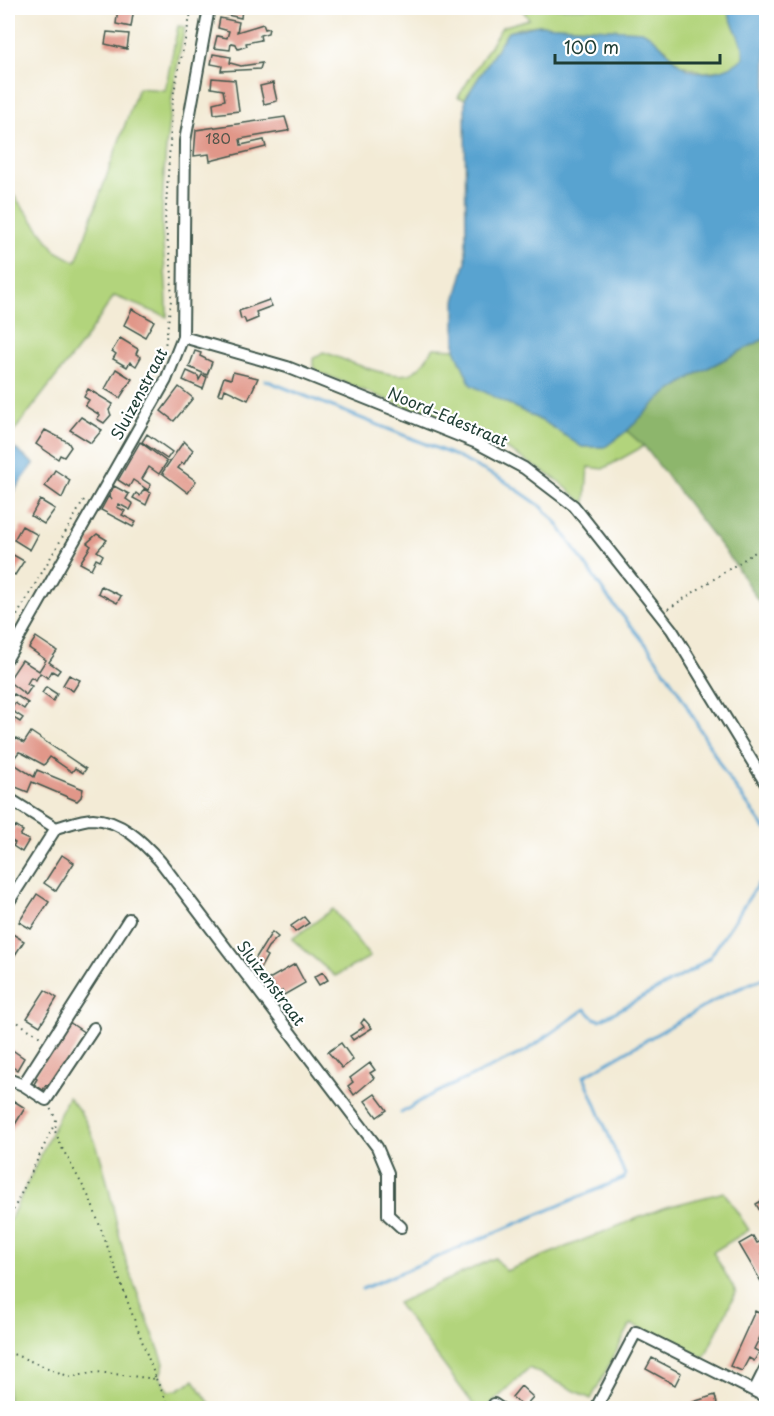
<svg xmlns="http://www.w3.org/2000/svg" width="774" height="1416" font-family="'Playpen Sans',sans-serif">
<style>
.green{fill:#b2d47c;stroke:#688858;stroke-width:1.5}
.forest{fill:#8db66c;stroke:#567a50;stroke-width:1.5}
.water{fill:#58a3d0;stroke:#3c7082;stroke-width:1.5}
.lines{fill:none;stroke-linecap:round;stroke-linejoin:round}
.stream{stroke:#58a3d0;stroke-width:3}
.building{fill:#e19789}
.minor-casing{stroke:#3f574c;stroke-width:14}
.path{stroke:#3f574c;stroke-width:2;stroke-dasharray:1.5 4.5;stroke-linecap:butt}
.minor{stroke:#fff;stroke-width:10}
.labels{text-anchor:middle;stroke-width:4.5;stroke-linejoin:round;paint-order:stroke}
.number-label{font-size:14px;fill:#505449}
.street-label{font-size:16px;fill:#1f3d34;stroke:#fff}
</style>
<rect width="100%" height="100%" fill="#fff"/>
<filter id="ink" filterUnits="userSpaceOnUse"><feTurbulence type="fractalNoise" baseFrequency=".0167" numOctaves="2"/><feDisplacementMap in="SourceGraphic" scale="12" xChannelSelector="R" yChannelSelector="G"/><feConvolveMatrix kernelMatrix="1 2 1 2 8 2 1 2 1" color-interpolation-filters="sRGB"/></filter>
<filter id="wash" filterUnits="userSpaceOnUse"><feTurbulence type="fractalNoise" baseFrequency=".008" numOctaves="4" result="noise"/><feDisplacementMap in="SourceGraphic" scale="24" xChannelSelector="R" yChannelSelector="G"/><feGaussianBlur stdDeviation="1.35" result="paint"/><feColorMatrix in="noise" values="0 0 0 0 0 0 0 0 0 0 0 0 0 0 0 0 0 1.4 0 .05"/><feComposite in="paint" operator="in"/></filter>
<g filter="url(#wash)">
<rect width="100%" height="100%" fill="#f3ebd6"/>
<path class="green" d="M521,8H726L743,47L744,57L732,69L703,72L679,64L666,49L642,31L539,25L522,27L508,32L465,99L458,97L502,27L529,19Z
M178,26L185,27C171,92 163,154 162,220C162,252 168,285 167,317L114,296L83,342L8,439V188L56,251L76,262L138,88L165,90Z
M434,348L455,349L471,385L546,423L582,447H605L627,431L644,446L603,469L588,467L585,504L557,480L502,446L318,372L313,366V359L323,352C345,359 385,379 408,374C420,371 427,357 434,348Z
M333,909L370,957L335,976L292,939Z
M68,1097C107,1137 110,1211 127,1264C138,1297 152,1330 164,1363L160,1376L168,1391L177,1390L194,1380L213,1408H8V1224Z
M724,1192L749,1230L713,1252L736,1292L704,1358L631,1324L591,1399L529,1368L487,1408H476L397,1303L495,1258L506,1271L663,1208Z"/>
<path class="forest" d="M766,338V613L736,566L644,446L627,431L661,397L696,374Z"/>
<path class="water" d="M726,8H766V338L696,374L661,397L627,431L605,447H582L546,423L471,385L455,349V301L466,261L465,99L508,32L539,25L642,31C659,39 665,51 678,63C697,79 728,73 744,57L743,47Z
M8,443L34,464L8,499Z"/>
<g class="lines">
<path class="stream" d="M265,380L451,454L503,480L542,507L556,522L609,599L649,648L677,689L727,776L766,830
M401,1113L427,1097L526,1051L585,1009L594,1018L600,1020L693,970L710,957L766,872
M362,1289L624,1178L625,1175L584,1076L726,994L766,977"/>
</g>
<g id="blocks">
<path class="building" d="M118,8H134L131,27L116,24Z
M222,8H242L241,18L227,15L228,10Z
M220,18L239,22L237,32L263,24L265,29L269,28L268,33L260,35L261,40L246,43L247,46L238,49L236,44L231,43L230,50L214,48L217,36L227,38L229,31L218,28Z
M107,32L129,34L127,49L105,44Z
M213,54L231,57L230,63L241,66L262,63L260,69L221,71L222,66L211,64Z
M212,78L235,80L239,111L214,114L213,103L225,100L223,90L211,88Z
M273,83L277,101L264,104L260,86Z
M285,117L289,130L287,131L240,139L241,145L264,140L266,147L210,161L209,154L194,156L196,130Z
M269,300L272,306L256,312L258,318L246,323L244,318L241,319L239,311Z
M132,309L154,321L145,337L124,325Z
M120,338L138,349L136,354L141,357L136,366L130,362L127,367L113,359L116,354L112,351Z
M195,351L201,353L200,356L212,362L207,375L189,367Z
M116,369L132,379L120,398L105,389Z
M187,371L198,376L199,380L202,375L207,377L203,389L183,380Z
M233,372L258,378L248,400L225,389L223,395L218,394L224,377L231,379Z
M179,387L193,398L174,421L161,411Z
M88,389L113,404L109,410L111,415L104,423L97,419L100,415L85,406L89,400L84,397Z
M81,417L102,430L91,443L70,430Z
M45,430L68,442L71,447L64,457L60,455L58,459L36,444Z
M147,434L172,452L167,459L142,442Z
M184,441L193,450L184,464L182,463L178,468L196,481L188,493L162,473Z
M140,442L167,462L159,474L149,467L142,479L151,485L148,490L133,480L129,487L118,480Z
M55,470L70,480L62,498L45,486Z
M114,486L129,494L126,499L133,504L130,510L119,504L117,507L125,511L122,515L136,522L133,527L101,510L108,497L112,500L109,496Z
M144,489L151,493L146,505L133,498L136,493L140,496Z
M40,500L55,509L44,524L31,516Z
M22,526L38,535L30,550L14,540Z
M97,534L107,540L97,551L103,555L100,561L96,559L91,569L80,563L91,546L87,543Z
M8,552L24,561L15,575L8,571Z
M101,586L121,596L117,603L98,593Z
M36,637L57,651L49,662L60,670L57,674L52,671L48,678L40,673L36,680L31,677L27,684L32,686L26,695L8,681L22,660L39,671L46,660L29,648Z
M69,675L80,680L73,691L63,685Z
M46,687L57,694L53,701L42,693Z
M14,694L28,703L24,709L15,703L14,705L11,710L23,718L20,722L9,715L8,716L14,721L12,724L8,721V701Z
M31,732L86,769L83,773L75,768L72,772L50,757L44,765L22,753L19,752L15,757L8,752L16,738L24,743Z
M8,760L34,777L37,770L83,789L81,797L77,801L32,782L28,792L8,784Z
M15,826L23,831L20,836L29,840L22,852L13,846L15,843L8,838V828L12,831Z
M62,855L74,863L56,891L44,883Z
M37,894L49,902L31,929L19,922Z
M304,917L309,923L295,932L291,926Z
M272,932L278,937L268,947L264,954L267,956L260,969L252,964Z
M11,933L24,941L8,966V939Z
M295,964L305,983L284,995L282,991L278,994L269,979Z
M323,972L328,980L319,985L314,977Z
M45,990L57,998L40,1026L27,1018Z
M364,1019L372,1028L353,1040L350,1036L364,1027L361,1023Z
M69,1022L85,1033L50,1087L46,1085L43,1090L34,1084L37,1079L33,1077Z
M341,1043L353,1060L342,1068L328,1052Z
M8,1047L24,1058L17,1070L8,1064Z
M370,1063L375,1070L370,1073L374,1078L354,1095L348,1086L353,1082L350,1078Z
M375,1094L387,1110L377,1117L365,1101Z
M14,1101L25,1108L8,1136V1111Z
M766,1198V1216L764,1218L756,1204Z
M753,1236L757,1243L762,1241L766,1248L762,1253L766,1260V1290L739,1244Z
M764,1309L766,1311V1338L761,1335L754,1349L759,1352L754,1361L749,1358L742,1371L730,1366L755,1311L761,1314Z
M652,1358L681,1373L675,1385L646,1369Z
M521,1386L533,1397L524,1407L512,1397Z
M715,1395L718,1408H694L693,1402Z"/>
</g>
</g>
<g filter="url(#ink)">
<use href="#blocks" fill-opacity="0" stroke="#3f574c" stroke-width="1.5"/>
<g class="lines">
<g class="minor-casing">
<path id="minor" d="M183,337L287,367L477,443L524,468L574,506L672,630L766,784
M8,657L166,380L183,337L185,141L209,8
M8,798L56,828
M56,828C67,825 81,819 93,819C121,820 143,842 160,861L377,1147L388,1173V1215L401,1227
M8,903L56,828
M8,1079L23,1085L46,1100L94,1028
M23,1085L129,919
M754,1391L766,1367
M494,1404L500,1408
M596,1408L636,1332L766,1397"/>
</g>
<path class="path" d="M154,378L165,347L171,300L172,274L165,222L173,96L192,8
M668,609L766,545
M8,631L84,500
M8,1016L42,1038
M8,1207L13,1210
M8,1221L54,1125
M8,1352L70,1377L97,1372L156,1379L90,1199L62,1148L55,1131L56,1119L50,1108
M156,1379L170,1408"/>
<use href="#minor" class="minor"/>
</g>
</g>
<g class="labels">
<g class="number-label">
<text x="218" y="144">180</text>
</g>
<g class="street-label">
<text transform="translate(139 394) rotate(-62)" y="6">Sluizenstraat</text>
<text transform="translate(448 417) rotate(23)" y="6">Noord-Edestraat</text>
<text transform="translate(271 983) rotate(53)" y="6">Sluizenstraat</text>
</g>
</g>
<rect width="774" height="1416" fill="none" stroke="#fff" stroke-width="30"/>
<path d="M555 54v9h165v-9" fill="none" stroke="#1f3d34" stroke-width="3"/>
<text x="564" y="54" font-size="18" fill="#1f3d34" stroke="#ffffff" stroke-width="4.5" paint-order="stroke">100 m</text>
</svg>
